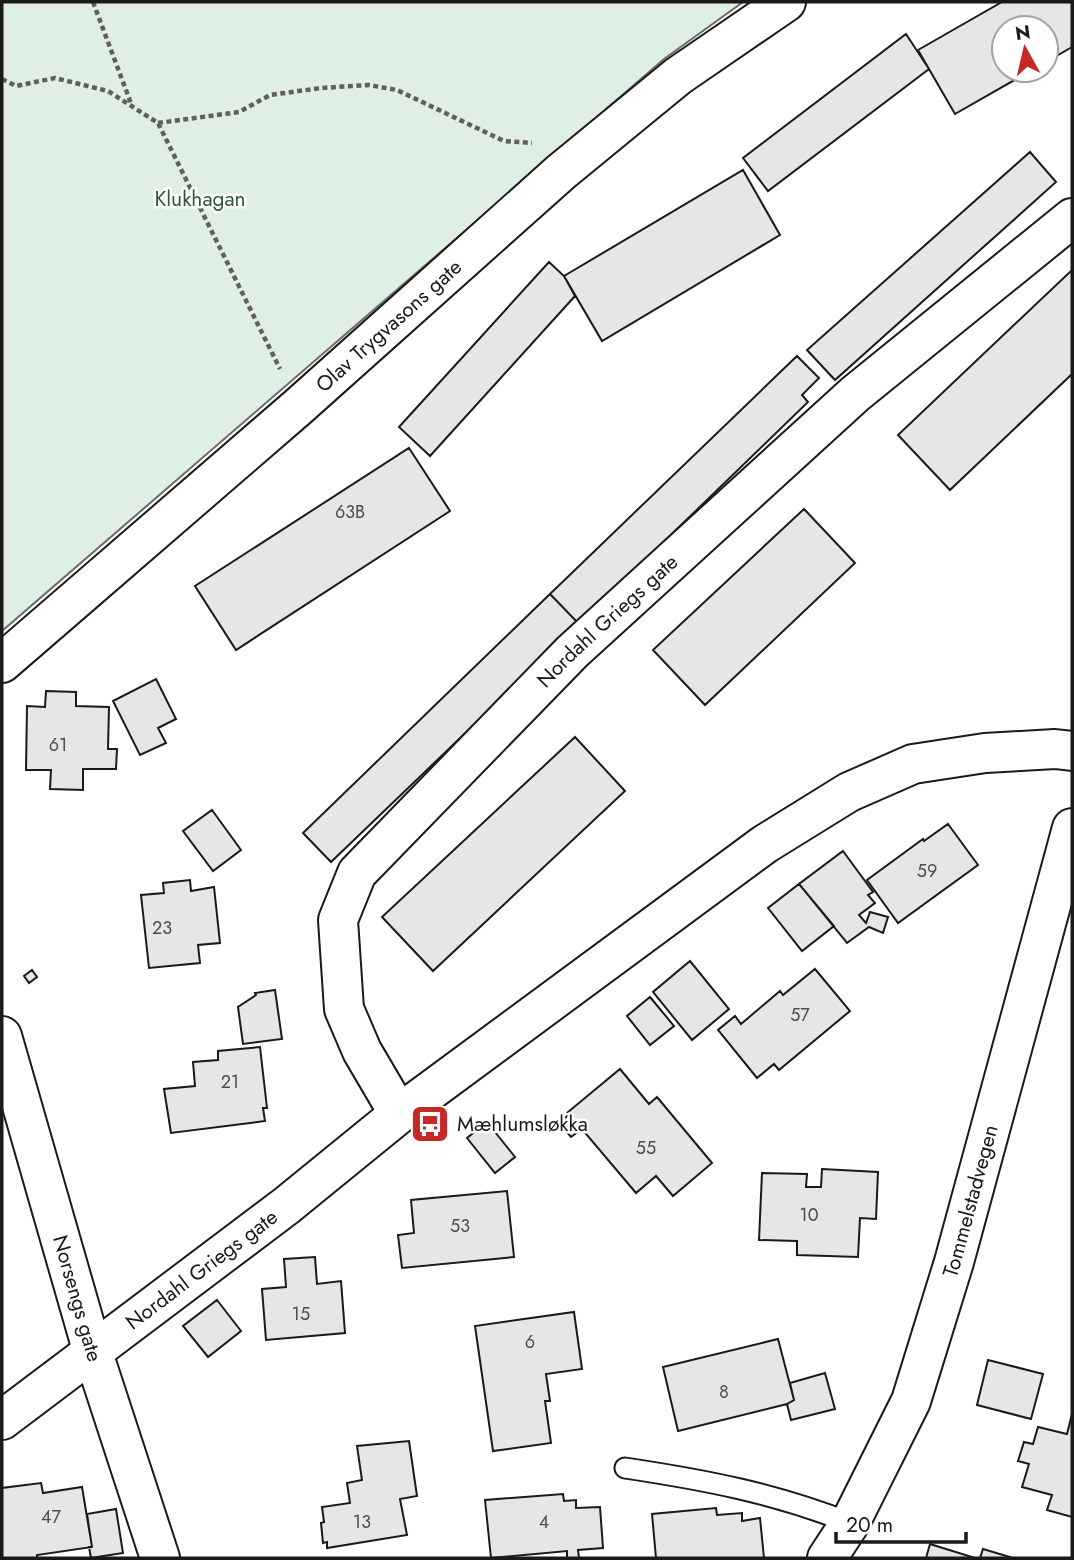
<svg xmlns="http://www.w3.org/2000/svg" width="1074" height="1560" font-family="Jost,sans-serif">
<style>
.green{fill:#e0efe3;stroke:#6a6a6a;stroke-width:2}
.building{fill:#e6e6e6;stroke:#1a1a1a;stroke-width:2}
.lines{fill:none;stroke-linecap:round;stroke-linejoin:round}
.service-casing{stroke:#1a1a1a;stroke-width:23}
.minor-casing{stroke:#1a1a1a;stroke-width:42}
.path{stroke:#5f5f5f;stroke-width:4.5;stroke-dasharray:5 3.5;stroke-linecap:butt}
.service{stroke:#fff;stroke-width:19}
.minor{stroke:#fff;stroke-width:38}
.labels{text-anchor:middle;stroke-width:5;stroke-linejoin:round;paint-order:stroke}
.number-label{font-size:18px;fill:#4d4d4d}
.park-label{font-size:21px;fill:#2b5a34;stroke:#fff}
.street-label{font-size:21px;fill:#1a1a1a;stroke:#fff}
.poi-label{font-size:21px;fill:#1a1a1a;stroke:#fff;text-anchor:start}
</style>
<rect width="100%" height="100%" fill="#fff"/>
<path class="green" d="M2,2H743L664,59L2,631Z"/>
<path class="building" d="M1002,2H1072V47L1046,62V28H1004V70H1032L955,114L918,50Z
M906,34L929,69L768,191L743,158Z
M1030,152L1056,182L835,380L807,350Z
M743,170L780,235L602,341L564,276Z
M549,262L564,276L575,296L430,456L399,427Z
M1072,270V374L950,490L898,435Z
M797,356L819,378L802,395L808,402L579,624L550,594Z
M409,448L450,511L236,650L195,586Z
M804,509L855,563L705,705L653,650Z
M550,594L579,624L331,862L303,833Z
M156,679L176,719L158,728L166,743L140,755L113,701Z
M46,691L76,692V706L109,707L108,749H117L116,769H83V790L50,789L51,770H26L27,706L45,707Z
M575,737L625,791L433,971L382,917Z
M212,810L241,850L213,871L183,831Z
M948,824L978,865L898,923L867,880L923,839L924,841Z
M843,851L873,892L868,895L875,903L859,915L866,923L870,912L888,917L883,933L869,927L847,943L799,884Z
M190,880L191,891L214,887L220,943L198,945L200,963L149,968L141,895L164,893L163,883Z
M799,884L834,926L802,951L768,908Z
M690,961L729,1009L692,1040L653,992Z
M815,969L850,1011L779,1070L774,1064L757,1078L718,1030L735,1016L741,1024L780,991L783,995Z
M32,970L37,977L29,983L24,976Z
M275,990L282,1039L243,1044L238,1007L256,995L255,993Z
M650,997L674,1026L650,1045L627,1016Z
M260,1047L267,1108H263L265,1121L171,1133L164,1089L195,1086L193,1062L218,1060V1051Z
M620,1069L649,1104L657,1097L712,1163L673,1196L656,1176L636,1193L582,1129L571,1137L559,1123L571,1113L568,1112Z
M487,1122L515,1157L495,1173L467,1138Z
M822,1169L878,1172L876,1219L860,1218L858,1257L797,1255V1241L759,1240L762,1173L807,1174L806,1187H821Z
M507,1191L514,1257L402,1268L398,1235L414,1233L411,1200Z
M315,1257L317,1284L341,1281L345,1333L266,1340L262,1289L286,1287L284,1259Z
M217,1300L241,1331L208,1357L183,1326Z
M574,1312L582,1369L546,1374L550,1401H545L551,1443L493,1451L475,1326Z
M778,1339L794,1400L787,1404L678,1431L663,1367Z
M988,1360L1043,1374L1031,1419L977,1405Z
M825,1373L835,1409L791,1420L787,1404L794,1400L790,1383Z
M1072,1414V1517L1047,1510L1052,1495L1022,1487L1029,1464L1018,1461L1024,1442L1033,1444L1038,1427L1067,1434Z
M409,1441L417,1496L400,1499L407,1535L327,1548V1542L323,1543L321,1523L324,1522L322,1507L350,1503L347,1483L362,1480L357,1446Z
M41,1483L43,1493L82,1487L92,1547L37,1555V1558H2V1488Z
M563,1494L564,1501L576,1500V1508L600,1507L603,1548L578,1550L579,1558H567V1551L491,1558L485,1500Z
M716,1508L717,1515L742,1513V1521L760,1518L764,1558H656L652,1514Z
M116,1509L123,1553L91,1558L89,1547H92L87,1514Z
M930,1544L975,1558H926Z
M983,1549L1013,1558H980Z"/>
<g class="lines">
<g class="service-casing">
<path id="service" d="M625,1468C705,1480 774,1493 850,1523"/>
</g>
<g class="minor-casing">
<g id="minor">
<path id="s1" d="M2,663L298,407L561,172L678,76L786,2"/>
<path id="s2" d="M2,1036L93,1353L160,1558"/>
<path id="s3" d="M399,1114L362,1051L344,1009L338,920L357,873L572,652L855,394L1072,218"/>
<path id="s4" d="M2,1420L286,1206L399,1114L765,844L849,792L913,764L985,753L1055,749L1072,751"/>
<path id="s5" d="M827,1558L850,1523L911,1401L954,1262L1072,828"/>
</g>
</g>
<path class="path" d="M93,2L132,106
M2,79L16,86L55,78L108,91L158,123L280,369
M158,123L239,112L270,95L321,88L369,85L397,90L504,141L532,143"/>
<use href="#service" class="service"/>
<use href="#minor" class="minor"/>
</g>
<defs>
<g id="bus-square" transform="scale(2.0125)"><rect x="-9" y="-9" width="18" height="18" rx="4" fill="#c62828" stroke="#fff"/><path d="M-5-6H5V4H4V6H2V4H-2V6H-4V4H-5ZM-3.5-4V0h7V-4ZM-3.5 1.2v1.5H-2V1.2ZM2 1.2v1.5H3.5V1.2Z" fill="#fff"/></g>
</defs>
<g fill-rule="evenodd">
<use href="#bus-square" x="430" y="1124"/>
</g>
<g class="labels">
<g class="number-label">
<text x="350" y="518">63B</text>
<text x="58" y="751">61</text>
<text x="927" y="877">59</text>
<text x="162" y="934">23</text>
<text x="800" y="1021">57</text>
<text x="230" y="1088">21</text>
<text x="646" y="1154">55</text>
<text x="809" y="1221">10</text>
<text x="460" y="1232">53</text>
<text x="301" y="1320">15</text>
<text x="530" y="1348">6</text>
<text x="724" y="1398">8</text>
<text x="51" y="1523">47</text>
<text x="362" y="1528">13</text>
<text x="544" y="1528">4</text>
</g>
<g class="park-label">
<text x="200" y="206">Klukhagan</text>
</g>
<g class="street-label">
<text dy="7" stroke="none"><textPath href="#s1" startOffset="513">Olav Trygvasons gate</textPath></text>
<text dy="7" stroke="none"><textPath href="#s3" startOffset="614">Nordahl Griegs gate</textPath></text>
<text dy="7" stroke="none"><textPath href="#s5" startOffset="387">Tommelstadvegen</textPath></text>
<text dy="7" stroke="none"><textPath href="#s4" startOffset="250">Nordahl Griegs gate</textPath></text>
<text dy="7" stroke="none"><textPath href="#s2" startOffset="273">Norsengs gate</textPath></text>
</g>
<g class="poi-label">
<text x="457" y="1131">Mæhlumsløkka</text>
</g>
</g>
<rect width="1074" height="1560" fill="none" stroke="#1a1a1a" stroke-width="7"/>
<g transform="translate(1025 49) rotate(352)"><circle r="33" fill="#ffffff" stroke="#a3a3a3" stroke-width="2"/>
<path d="M0-5L12 26L0 18L-12 26Z" fill="#c62828"/>
<text y="-10" font-size="19" font-weight="bold" text-anchor="middle" fill="#1a1a1a">N</text>
</g>
<path d="M836 1532v10h130v-10" fill="none" stroke="#1a1a1a" stroke-width="3.5"/>
<text x="846" y="1532" font-size="21" fill="#1a1a1a" stroke="#ffffff" stroke-width="5" paint-order="stroke">20 m</text>
</svg>
